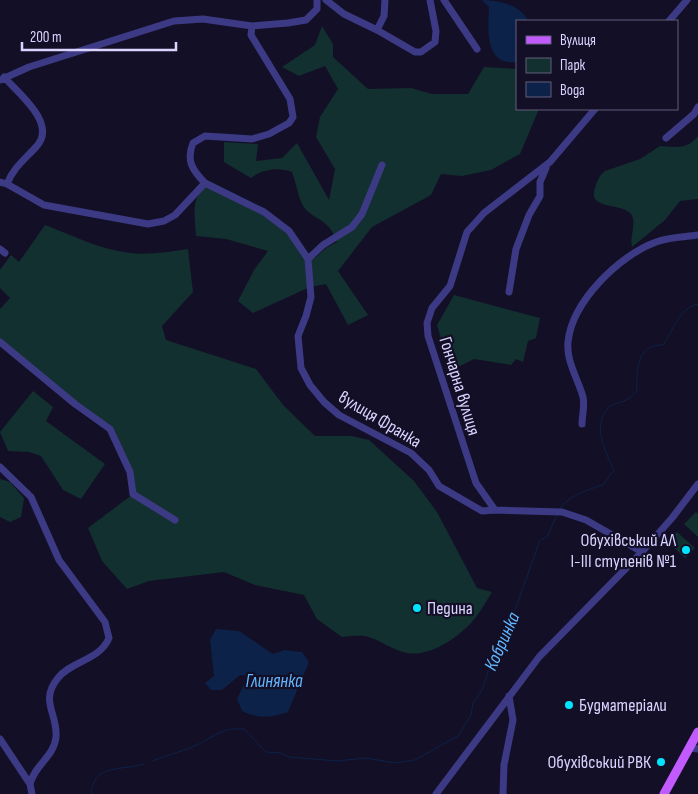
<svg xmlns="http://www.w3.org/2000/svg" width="698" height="794" font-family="'Sofia Sans Condensed',sans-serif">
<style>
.green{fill:#12302f}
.water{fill:#0c2248}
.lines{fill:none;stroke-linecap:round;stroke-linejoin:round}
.stream{stroke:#0c2248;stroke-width:1}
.minor{stroke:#3d3a85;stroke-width:7}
.major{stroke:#c25bff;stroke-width:9}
.poi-dot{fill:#00e5ff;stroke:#130f26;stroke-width:2}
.labels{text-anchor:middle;stroke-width:4.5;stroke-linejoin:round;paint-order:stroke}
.street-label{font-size:18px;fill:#d9d4ff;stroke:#130f26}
.poi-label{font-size:18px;fill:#d9d4ff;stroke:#130f26;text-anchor:end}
.water-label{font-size:19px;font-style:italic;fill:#62b6ff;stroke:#130f26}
</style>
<rect width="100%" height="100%" fill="#130f26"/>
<path class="green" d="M322,26L333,44V57L368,89L411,88L432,94H468L484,67L517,69V109H539L520,154L491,170L462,176L441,174L431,195L372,227L338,271L368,315L348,325L326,284L310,287L253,313L238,301L254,270L268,251L226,239L196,236C195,218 190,198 206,186C248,207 281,219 308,259L315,258L326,248L337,242C328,216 313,221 303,206C298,196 296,182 292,172C280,167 262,169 251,178L224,162V142L258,144L256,161L282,158L297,143L329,200L335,169L316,137L320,117L338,89L325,66L299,76L282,67L315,45Z
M698,136V199L680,201L665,220L632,247C629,237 638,220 630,213C620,203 587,210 595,188C597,181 599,176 605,171L640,159L660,146C676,147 687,150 698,136Z
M45,225C72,235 101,250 130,253C149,255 168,252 188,249L193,292L162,326L166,340L256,369L283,405L315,436H351L369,440L414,481L437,512L477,588L492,592C485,603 478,617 468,626C453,641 425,659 403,652C374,642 376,632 342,637L317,619L304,595L255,585L224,572L149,581L127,589L102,561L88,528L133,494L130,472L110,429L0,342V309L10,298L0,288V270L11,255L19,262Z
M454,295L540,318L536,338L528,341L523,362L516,359L511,365L474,359L450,371L437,325Z
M33,391L53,407L46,421L105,464L81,499L63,490L41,456L29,452L8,451L0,432Z
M0,479L10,482L24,498L21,517L10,522L0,517Z
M696,512L698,514V537L684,524Z
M677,532L695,548L685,558L668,542Z"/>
<path class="water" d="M482,0C498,0 521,5 528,21H517V62C484,66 488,28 489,7Z
M216,629L239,631L273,654L284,650L302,652L309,662L288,712C271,718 258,719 242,711L237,699L248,676L240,675L222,690H211L205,683L214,676L210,640Z"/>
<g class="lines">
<path class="stream" d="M560,509C568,496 589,489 603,485L614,470C605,451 592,426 608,408C612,404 620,403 626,400C630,398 634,394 637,390C636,370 637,344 663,345C673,331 679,308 698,304
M152,761C166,756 183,751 197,745C215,736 222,727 244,729L266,752L281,753L289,757L337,761L366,758L395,763L415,760L458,736L471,715L473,703L483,688L492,658L509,627L540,540L547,537L557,515
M91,794C93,763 122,771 144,764"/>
<path class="minor" d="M326,0L344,14L377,30L415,52H421L435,42L436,31L430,0
M444,0L477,49
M669,21L687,0
M377,30L384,16L385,0
M4,77C19,94 58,124 36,147C25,159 13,168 7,184
M0,80L29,67L174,21L203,19L252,26L288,23L306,20L317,9V0
M595,109L550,162L484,213L467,232L450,286L432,308L427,323L428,336L476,483L495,510L562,512L586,520L642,552
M666,138L694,114L698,107
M0,182L7,184L44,205L148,224L164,221L175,215L205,183L264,212L289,231L308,259L311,297L306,316L298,336L301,368L310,385L324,402L339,415L411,453L429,470L439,486L482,511L495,510
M205,183C192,170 186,160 193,143L205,136L252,139L269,134L289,123L293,117L290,99L251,35L252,26
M0,249L5,253
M308,259L323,245L352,227L362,214L382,165
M509,292L516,249L529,215L540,196V182L546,168
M0,342L75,404L110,429L130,472L133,494L175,520
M582,424C582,416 585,405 583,397C578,379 566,361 568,342C572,301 620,255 656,242C669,237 685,237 698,235
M0,467L31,497L59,560L105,622L109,638C100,660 71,661 58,678C39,701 58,714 56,737C54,757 35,764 30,784
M0,739L30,784L32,794
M690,748L698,749
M436,794L539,657L642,552L672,518L698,484
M503,794L504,765L513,720L509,696"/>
<path class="major" d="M664,794L698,732"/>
</g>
<g class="poi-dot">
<circle cx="686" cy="550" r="5"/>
<circle cx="417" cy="608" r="5"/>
<circle cx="569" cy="705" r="5"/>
<circle cx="661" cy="762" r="5"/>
</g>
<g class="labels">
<g class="street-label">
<text transform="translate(460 386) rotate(73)" y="6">Гончарна вулиця</text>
<text transform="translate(380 419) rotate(31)" y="6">вулиця Франка</text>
</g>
<g class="poi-label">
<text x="676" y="546">Обухівський АЛ<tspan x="676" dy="21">І-ІІІ ступенів №1</tspan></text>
<text x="427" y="614" text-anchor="start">Педина</text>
<text x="579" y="711" text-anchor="start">Будматеріали</text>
<text x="651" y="768">Обухівський РВК</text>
</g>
<g class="water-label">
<text transform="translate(501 641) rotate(-66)" y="7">Кобринка</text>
<text x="274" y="687">Глинянка</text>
</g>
</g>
<rect x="516" y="20" width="162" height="90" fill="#130f26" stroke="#625e7d"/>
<rect x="526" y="36" width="25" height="8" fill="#c25bff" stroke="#625e7d"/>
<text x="560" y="45" font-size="15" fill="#d9d4ff">Вулиця</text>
<rect x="526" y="58" width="25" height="15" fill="#12302f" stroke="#625e7d"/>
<text x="560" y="70" font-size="15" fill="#d9d4ff">Парк</text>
<rect x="526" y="82" width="25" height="15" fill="#0c2248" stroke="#625e7d"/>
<text x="560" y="95" font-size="15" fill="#d9d4ff">Вода</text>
<path d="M22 42v8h154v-8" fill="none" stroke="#d9d4ff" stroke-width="2.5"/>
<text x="30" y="42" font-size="15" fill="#d9d4ff" stroke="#130f26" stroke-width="4" paint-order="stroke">200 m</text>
</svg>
